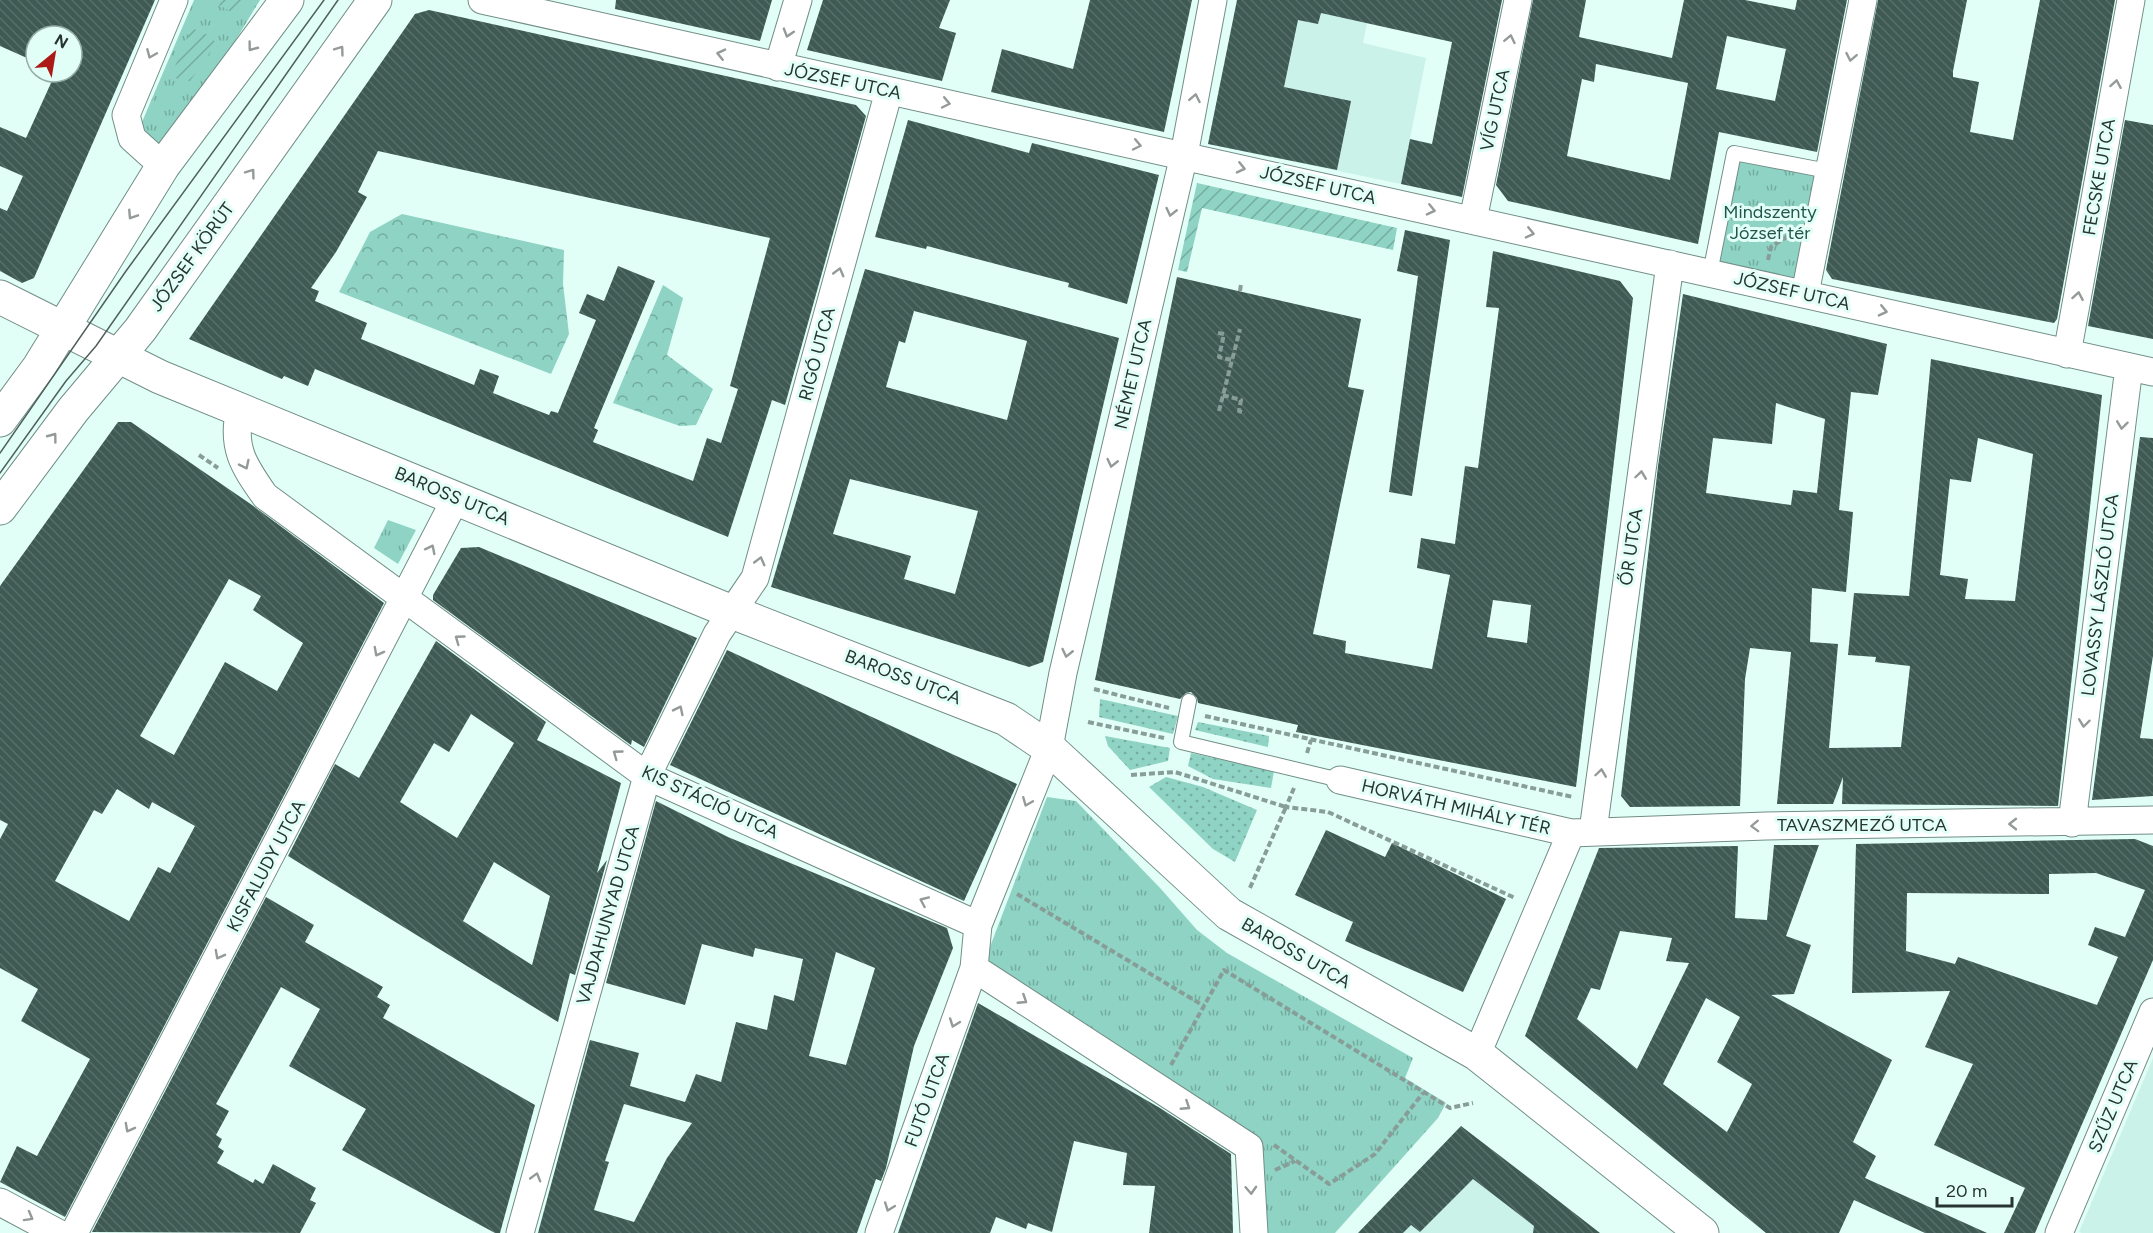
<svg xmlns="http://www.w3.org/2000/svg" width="2153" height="1233" font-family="Figtree,sans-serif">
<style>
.built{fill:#cbf2e8}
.grass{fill:url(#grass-dots)}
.forest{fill:url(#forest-crowns)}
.park{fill:url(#park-tufts)}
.garden{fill:url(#garden-furrows)}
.building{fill:url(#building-back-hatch);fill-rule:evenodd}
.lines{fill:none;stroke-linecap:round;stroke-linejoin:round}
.lane-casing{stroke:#728e87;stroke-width:16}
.street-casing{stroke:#728e87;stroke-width:29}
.secondary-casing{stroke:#728e87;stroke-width:35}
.path{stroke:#889d98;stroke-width:4;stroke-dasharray:6 3;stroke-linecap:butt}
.lane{stroke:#fff;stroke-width:14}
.street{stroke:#fff;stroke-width:27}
.secondary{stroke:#fff;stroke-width:33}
.tram{stroke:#50605c;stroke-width:1.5}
.oneway{stroke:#949a98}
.labels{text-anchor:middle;stroke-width:6;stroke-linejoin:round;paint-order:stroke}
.street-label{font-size:18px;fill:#283431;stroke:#e1fff7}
.park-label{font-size:18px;fill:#23564b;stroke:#e1fff7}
</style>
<defs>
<pattern id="grass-dots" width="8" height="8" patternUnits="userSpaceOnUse" patternTransform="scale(1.5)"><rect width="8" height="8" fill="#8ed3c3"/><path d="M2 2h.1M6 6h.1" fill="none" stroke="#74ac9f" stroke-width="1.8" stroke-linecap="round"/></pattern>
<pattern id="forest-crowns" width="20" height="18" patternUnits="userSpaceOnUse" patternTransform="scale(1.5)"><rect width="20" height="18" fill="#8ed3c3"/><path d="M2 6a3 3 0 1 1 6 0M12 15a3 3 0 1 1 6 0" fill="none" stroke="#74ac9f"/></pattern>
<pattern id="park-tufts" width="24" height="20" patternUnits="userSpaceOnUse" patternTransform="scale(1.5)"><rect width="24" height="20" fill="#8ed3c3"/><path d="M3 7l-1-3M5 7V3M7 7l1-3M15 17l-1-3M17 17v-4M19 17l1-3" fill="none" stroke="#74ac9f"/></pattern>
<pattern id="garden-furrows" width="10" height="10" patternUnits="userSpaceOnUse" patternTransform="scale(1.5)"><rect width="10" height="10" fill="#8ed3c3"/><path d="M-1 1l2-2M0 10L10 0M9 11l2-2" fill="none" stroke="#74ac9f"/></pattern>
<pattern id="building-back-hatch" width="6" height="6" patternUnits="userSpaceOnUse" patternTransform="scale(1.5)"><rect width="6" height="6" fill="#3f5953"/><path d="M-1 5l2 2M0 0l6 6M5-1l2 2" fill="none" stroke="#586e69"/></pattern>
</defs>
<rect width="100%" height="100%" fill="#e1fff7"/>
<path class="built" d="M1237,0H1372L1363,43L1426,58L1401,184L1208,144Z
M2153,1058V1233H2082L2079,1232Z
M1461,1126L1600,1233H1358Z"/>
<path class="grass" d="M1100,699L1178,716L1173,734L1099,717Z
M1198,722L1269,736L1268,747L1195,730Z
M1105,736L1170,748L1168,761L1130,770L1108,746Z
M1191,753L1274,771L1271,788L1213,779L1188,766Z
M1166,777L1203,787L1257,810L1235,862L1213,849L1149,787Z"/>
<path class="forest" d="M402,214L564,250L563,284L569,334L551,374L339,292L370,232Z
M663,285L683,298L667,355L713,389L696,425L680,426L613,403Z"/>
<path class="park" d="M194,0H260L165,157L139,129Z
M1734,153L1828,171L1805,294L1710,273Z
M388,520L416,530L398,564L374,548Z
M1047,797L1076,801L1161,889L1197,930L1227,953L1413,1058L1405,1078L1446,1103L1438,1118L1335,1233H1266L1263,1157L1259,1145L985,960Z"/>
<path class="garden" d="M211,0H248L239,12L233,13Z
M191,29C199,29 213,37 216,44L190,81H181L174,77L173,71Z
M1197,183L1397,228L1393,250L1202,208L1187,272L1178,270Z"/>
<path class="building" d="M0,0H155L34,278L22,283L0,271V208L7,211L23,176L0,166V127L26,138L56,72H72V36H36V62L0,46Z
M616,0H772L760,41L615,9Z
M823,0H950L939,28L956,33L942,81L807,50Z
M1090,0H1192L1164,132L991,92L1002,49L1073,69Z
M1237,0H1502L1462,197L1401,184L1410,139L1432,144L1452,42L1321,13L1318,24L1298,20L1284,87L1351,101L1337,170L1208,144Z
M1533,0H1586L1579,37L1672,58L1684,0H1745L1795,10L1797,0H1847L1817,152L1719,132L1698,244L1508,201L1496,185ZM1727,36L1786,49L1775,101L1716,89ZM1596,64L1688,83L1670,180L1567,156L1582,79L1594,82Z
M1878,0H1967L1953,71V77L1979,82L1970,132L2013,140L2040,0H2115L2057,319L2054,323L1832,279L1826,270Z
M429,10L856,105L866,116L785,405L772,400L728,537L315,369L308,386L284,376L282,379L189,339L415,14ZM378,151L770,238L730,386L738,389L721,443L707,438L693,481L593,442L598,430L594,428L655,281L618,266L604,301L587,294L579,313L596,320L558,413L551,411L549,415L493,393L499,376L480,369L474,385L361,339L367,323L315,301L319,291L311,288L336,252L367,197L358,192Z
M908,120L1029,153L1032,143L1159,175L1127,304L1068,287L1069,283L927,246L926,249L875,237Z
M2125,120L2153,125V339L2088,326Z
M1405,230L1450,240L1412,496L1389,492L1418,276L1397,271Z
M1493,251L1620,281L1633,298L1576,787L1296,732L1298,725L1198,703L1197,698L1191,692L1186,693L1180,699L1095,680L1177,277L1361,319L1348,387L1364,390L1313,634L1346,641L1345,653L1432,669L1450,575L1417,568L1421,538L1455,544L1465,466L1478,468L1499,308L1486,307ZM1493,600L1531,605L1527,643L1487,637Z
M865,269L1119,338L1043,662L1029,667L771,587ZM914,311L1027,341L1007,420L886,387L899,341L905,343ZM850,479L978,511L955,594L904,579L911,556L833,534Z
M1683,294L1887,344L1878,395L1851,392L1839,510L1853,512L1846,592L1812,588L1810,642L1838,644L1829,748L1901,747L1910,666L1875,662L1876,657L1848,655L1854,593L1909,596L1931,359L2102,395L2058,806L1842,804L1843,777L1833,804H1777L1791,652L1750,648L1745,679L1740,806L1630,807L1621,796L1658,466ZM1776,403L1825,419L1817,493L1793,490L1791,505L1706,493L1713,438L1772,444ZM1978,438L2033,454L2015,601L1965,599L1968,579L1940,575L1950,479L1971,482Z
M118,422H131L252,505L384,603L65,1217L0,1182L17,1146L37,1156L90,1059L21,1021L38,989L0,968V839L8,824L0,820V586ZM229,579L261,596L253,610L303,643L277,691L225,662L174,755L140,736ZM117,789L149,809L152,802L195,826L170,873L158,867L129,921L55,881L94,810L102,814Z
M2140,437L2153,438V656L2140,738L2153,739V796L2092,800Z
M479,547L697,638L644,747L632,740L631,745L433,600V595L461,548Z
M436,641L546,722L537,740L621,783L597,873L607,860L575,975L570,973L558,1022L288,856L335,764L359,778ZM471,714L514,743L457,838L400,802L434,743L449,752ZM494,862L550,896L532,965L463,921Z
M727,650L1017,784L964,901L670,765Z
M656,801L728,837L947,928L953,948L914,1046L886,1168L881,1181L876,1179L857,1233H538L590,1040L639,1053L630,1086L685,1102L696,1074L721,1082L736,1022L767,1030L774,995L794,1001L803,959L755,948L753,957L702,944L685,1005L606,983ZM836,952L875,968L846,1065L809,1056ZM624,1104L692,1123L667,1158L634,1222L594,1210L609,1162L605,1161Z
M1326,830L1385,857L1392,843L1506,899L1463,992L1345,941L1353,922L1295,895Z
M2135,839L2153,846V960L2035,1233H2004L2025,1188L1934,1145L1973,1064L1925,1047L1950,991L1852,993L1856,844ZM2096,873L2145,890L2125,937L2095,927L2088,945L2118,957L2097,1005L1958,957L1955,964L1906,951L1907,893L2049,894V874Z
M1774,845H1819L1786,936L1811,945L1794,994L1771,995L1892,1060L1853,1142L1876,1156L1865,1178L1987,1233H1925L1854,1200L1839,1233H1766L1525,1036L1599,848L1738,846L1735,918L1767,920ZM1620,931L1672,938L1666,961L1689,963L1637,1069L1577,1019L1591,988L1600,990ZM1706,998L1740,1017L1717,1062L1752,1084L1727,1132L1663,1084Z
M266,897L314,925L305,942L383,987L377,997L390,1005L383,1018L535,1105L500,1233H495L342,1150L366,1109L289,1066L320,1009L281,987L216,1104L229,1111L216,1135L222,1139L218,1147L224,1151L217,1163L253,1183L255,1179L263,1184L273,1164L316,1188L310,1200L316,1203L300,1233L92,1232Z
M978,1003L1160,1108L1231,1154L1233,1233H1149L1155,1186L1123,1185L1127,1153L1074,1141L1052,1232L1028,1223L1026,1229L996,1217L990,1233H898Z
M1461,1126L1533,1181L1600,1233H1533L1534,1226L1473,1179L1420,1232L1411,1225L1403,1233H1358Z"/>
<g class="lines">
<g class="lane-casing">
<path id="lane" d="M1710,273L1734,153L1828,171
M1189,701L1181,742L1340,780"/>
</g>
<g class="street-casing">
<path id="street" d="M482,0L2153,372
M778,67L798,0
M163,166L132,138L126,115L174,0
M1473,220L1518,0
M1805,294L1863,0
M2067,354L2131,0
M240,409C231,448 244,466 265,496L647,776L978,925
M1340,780L1571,833L1477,1054
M2072,823L2129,367
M1593,831L1670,264
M1571,833L1766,826L2153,820
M974,968L1249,1147L1254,1233
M0,1202L58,1233
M74,1233L456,498
M520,1233L647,776L717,634L755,578L889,91
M879,1233L974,968L978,925L1049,748L1063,673L1184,155L1213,0
M2059,1233L2153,1012"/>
</g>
<g class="secondary-casing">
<path id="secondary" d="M0,297L160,377L732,612L1006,719L1049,748L1229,914L1477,1054L1702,1233
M0,420L39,367L163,166L287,0
M0,508L73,410L140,330L375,0"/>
</g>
<path class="path" d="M1768,260L1771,247L1791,234
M1240,291L1241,284
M1218,333L1224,334L1219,357L1231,360
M1223,395L1241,400L1239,411L1245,413
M1219,411L1240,329
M199,455L218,468
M1094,689L1169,708
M1205,716L1573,797
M1088,722L1164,738
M1307,753L1311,740
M1131,775L1175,772L1286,807L1249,890
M1294,788L1286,807L1328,812L1515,898
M1017,894L1204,1006
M1171,1065L1224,970L1450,1108L1473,1103
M1274,1145L1329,1184L1375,1154L1423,1093
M1275,1170L1295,1161"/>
<use href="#lane" class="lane"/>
<use href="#street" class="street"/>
<use href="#secondary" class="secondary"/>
<path class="tram" d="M0,453L126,271L324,0
M0,473L66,381L96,346L338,0"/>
</g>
<defs><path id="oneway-chevron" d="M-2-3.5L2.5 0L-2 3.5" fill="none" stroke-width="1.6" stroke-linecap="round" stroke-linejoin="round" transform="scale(1.5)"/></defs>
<g class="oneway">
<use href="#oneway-chevron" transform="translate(788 33) rotate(107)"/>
<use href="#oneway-chevron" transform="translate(1510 39) rotate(-78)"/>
<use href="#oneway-chevron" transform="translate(252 47) rotate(127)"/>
<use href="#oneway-chevron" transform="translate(340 50) rotate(-54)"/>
<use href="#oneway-chevron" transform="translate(151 54) rotate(113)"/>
<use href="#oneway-chevron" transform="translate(721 54) rotate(-167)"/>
<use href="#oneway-chevron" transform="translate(1851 57) rotate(101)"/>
<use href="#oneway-chevron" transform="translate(2116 84) rotate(-80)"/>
<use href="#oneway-chevron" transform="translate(1195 98) rotate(-79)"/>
<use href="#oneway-chevron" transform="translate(946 103) rotate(12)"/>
<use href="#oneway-chevron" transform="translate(1137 145) rotate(12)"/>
<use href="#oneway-chevron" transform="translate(1241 168) rotate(13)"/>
<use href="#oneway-chevron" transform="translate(251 173) rotate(-54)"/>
<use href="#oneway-chevron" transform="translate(1431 210) rotate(13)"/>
<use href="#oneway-chevron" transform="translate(1171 212) rotate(103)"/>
<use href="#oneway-chevron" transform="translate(132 215) rotate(123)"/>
<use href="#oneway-chevron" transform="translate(1530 233) rotate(13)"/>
<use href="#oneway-chevron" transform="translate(839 272) rotate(-75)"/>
<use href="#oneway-chevron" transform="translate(2078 296) rotate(-80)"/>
<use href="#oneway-chevron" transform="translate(1883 311) rotate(13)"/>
<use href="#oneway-chevron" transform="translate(2122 425) rotate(97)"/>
<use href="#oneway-chevron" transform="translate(53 437) rotate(-53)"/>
<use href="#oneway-chevron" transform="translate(1112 463) rotate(103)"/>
<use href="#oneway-chevron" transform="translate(245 465) rotate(64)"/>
<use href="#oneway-chevron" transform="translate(1641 475) rotate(-82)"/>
<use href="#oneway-chevron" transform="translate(431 549) rotate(-63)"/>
<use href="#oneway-chevron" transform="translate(760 561) rotate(-75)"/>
<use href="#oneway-chevron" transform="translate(459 639) rotate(-144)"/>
<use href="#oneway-chevron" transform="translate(378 652) rotate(118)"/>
<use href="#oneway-chevron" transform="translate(1067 653) rotate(103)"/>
<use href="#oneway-chevron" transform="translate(679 710) rotate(-64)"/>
<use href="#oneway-chevron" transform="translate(2084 723) rotate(97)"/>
<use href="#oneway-chevron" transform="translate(617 754) rotate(-144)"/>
<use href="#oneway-chevron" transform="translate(1601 773) rotate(-82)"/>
<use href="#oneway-chevron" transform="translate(1027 802) rotate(112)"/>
<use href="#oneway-chevron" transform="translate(2013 824) rotate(180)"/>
<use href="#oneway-chevron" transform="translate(1755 826) rotate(178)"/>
<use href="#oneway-chevron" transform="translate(924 901) rotate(-156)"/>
<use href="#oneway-chevron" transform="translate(219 955) rotate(118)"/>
<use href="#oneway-chevron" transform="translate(1023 1000) rotate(33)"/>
<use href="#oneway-chevron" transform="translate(954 1023) rotate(110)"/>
<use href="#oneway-chevron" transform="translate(1186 1106) rotate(33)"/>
<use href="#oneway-chevron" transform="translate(129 1128) rotate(118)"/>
<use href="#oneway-chevron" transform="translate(536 1177) rotate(-74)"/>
<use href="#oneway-chevron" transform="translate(1251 1190) rotate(87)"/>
<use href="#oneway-chevron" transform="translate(889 1207) rotate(110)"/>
<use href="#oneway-chevron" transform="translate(29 1217) rotate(29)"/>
</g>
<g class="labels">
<g class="street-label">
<text transform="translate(843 81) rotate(12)" y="6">JÓZSEF UTCA</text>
<text transform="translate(1495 110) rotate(-78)" y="6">VÍG UTCA</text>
<text transform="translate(2099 177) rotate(-80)" y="6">FECSKE UTCA</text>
<text transform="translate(1318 185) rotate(13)" y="6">JÓZSEF UTCA</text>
<text transform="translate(192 257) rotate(-54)" y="6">JÓZSEF KÖRÚT</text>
<text transform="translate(1792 291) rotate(13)" y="6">JÓZSEF UTCA</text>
<text transform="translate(817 354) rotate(-75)" y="6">RIGÓ UTCA</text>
<text transform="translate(1133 374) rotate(-77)" y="6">NÉMET UTCA</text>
<text transform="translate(452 496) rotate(23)" y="6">BAROSS UTCA</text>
<text transform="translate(1631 547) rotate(-82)" y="6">ŐR UTCA</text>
<text transform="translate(2100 595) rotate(-83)" y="6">LOVASSY LÁSZLÓ UTCA</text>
<text transform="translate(903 677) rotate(21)" y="6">BAROSS UTCA</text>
<text transform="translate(710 802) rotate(25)" y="6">KIS STÁCIÓ UTCA</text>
<text transform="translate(1456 807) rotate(13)" y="6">HORVÁTH MIHÁLY TÉR</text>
<text x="1862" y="831">TAVASZMEZŐ UTCA</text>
<text transform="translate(266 866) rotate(-62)" y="6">KISFALUDY UTCA</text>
<text transform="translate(608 915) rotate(-74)" y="6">VAJDAHUNYAD UTCA</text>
<text transform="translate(1296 953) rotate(30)" y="6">BAROSS UTCA</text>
<text transform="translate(927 1100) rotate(-70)" y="6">FUTÓ UTCA</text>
<text transform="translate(2113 1106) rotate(-67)" y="6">SZŰZ UTCA</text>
</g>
<g class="park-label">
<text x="1770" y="218">Mindszenty<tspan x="1770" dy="21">József tér</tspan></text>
</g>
</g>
<g transform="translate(54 54) rotate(30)"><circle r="28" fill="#e1fff7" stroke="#97aea8" stroke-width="1.5"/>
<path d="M0-4.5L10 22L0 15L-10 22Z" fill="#ac1a17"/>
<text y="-9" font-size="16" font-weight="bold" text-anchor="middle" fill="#283431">N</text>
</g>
<path d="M1937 1197v9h75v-9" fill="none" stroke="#283431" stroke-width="3"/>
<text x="1946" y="1197" font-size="18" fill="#283431" stroke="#e1fff7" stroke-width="4.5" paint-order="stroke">20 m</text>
</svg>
